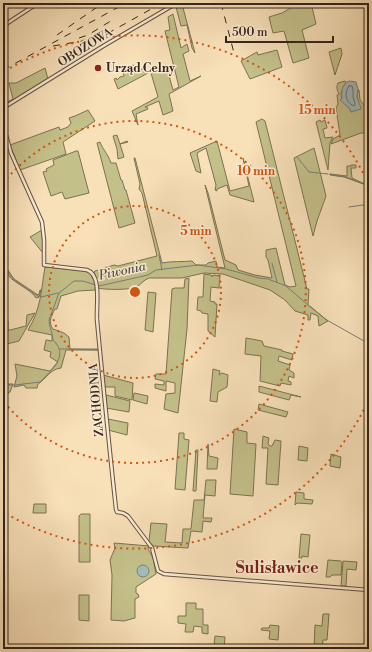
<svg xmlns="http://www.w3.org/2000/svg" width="372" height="652" font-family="'Libre Bodoni',serif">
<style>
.green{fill:#c4c08a;stroke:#7c7253}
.water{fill:#a3baba;stroke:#777e7b}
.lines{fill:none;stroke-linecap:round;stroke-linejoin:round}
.shore{stroke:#6c6f6b;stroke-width:1}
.stream{stroke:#777e7b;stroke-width:1}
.minor-casing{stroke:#665343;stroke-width:4.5}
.minor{stroke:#faebd2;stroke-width:2.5}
.rail{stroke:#35241c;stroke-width:1;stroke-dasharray:7 7;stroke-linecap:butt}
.ring{fill:none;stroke:#d6540e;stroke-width:2;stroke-dasharray:2 4}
.poi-dot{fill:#8f2418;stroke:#faebd2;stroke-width:1.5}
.labels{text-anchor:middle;stroke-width:3;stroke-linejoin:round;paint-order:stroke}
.street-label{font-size:12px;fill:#35241c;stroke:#faebd2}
.poi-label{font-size:12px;font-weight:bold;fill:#35241c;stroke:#faebd2;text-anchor:start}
.water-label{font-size:13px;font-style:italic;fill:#56514b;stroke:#faebd2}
.district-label{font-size:16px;font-weight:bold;fill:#7a1f14;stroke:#faebd2}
.centre{fill:#d6540e;stroke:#faebd2;stroke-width:2}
.ring-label{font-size:12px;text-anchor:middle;font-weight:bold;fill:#d6540e;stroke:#faebd2;stroke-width:3;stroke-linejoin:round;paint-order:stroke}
</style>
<rect width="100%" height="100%" fill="#f8e0b9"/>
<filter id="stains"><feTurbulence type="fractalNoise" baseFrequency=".005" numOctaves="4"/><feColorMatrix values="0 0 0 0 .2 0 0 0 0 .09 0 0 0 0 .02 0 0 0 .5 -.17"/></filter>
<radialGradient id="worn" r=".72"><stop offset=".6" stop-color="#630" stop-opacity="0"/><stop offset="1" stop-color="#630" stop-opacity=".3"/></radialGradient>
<path class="green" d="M299,3H305L306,4L311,3L316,24L302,30L309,58L293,63L284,31L273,33L269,17L282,13Z
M182,4L195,53L192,48L187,25L181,26L176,7Z
M173,14L181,48L187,44L189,51L183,54L190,81L201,76L169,94L173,111L163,115L159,101L145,107H147L148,109L136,114L138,125L132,111L158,97L151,73L150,72L118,89L114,79L116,78L117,80L120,77L124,76L123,71L133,65L146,71H151L152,72L166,65L173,90L179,87L165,31L170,30L168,17Z
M341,48L342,54L335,75L329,52Z
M277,50L282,67L250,79L241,61L257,52L258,55Z
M45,68L48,79L3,107V104L13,99L9,83H16Z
M345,81L346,82L341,93L342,101L350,109L351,112L358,109V101L357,97L358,90H359L360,100L369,112V133H361L331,144L333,139L340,135L336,108L338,104L337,95L339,94C337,90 336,87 338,83Z
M88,110L95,121L63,142L66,154L20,170L10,145L59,127L60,130L68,127L71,123L69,118L75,116Z
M262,119L265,121L307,289H309L308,305L328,321L319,326L318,316L311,313L310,320H308V315L295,311L285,300L270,290L223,274L204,273L182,278H149C143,280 141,285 136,287C131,290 104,290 98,288L97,280L94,272L95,271L114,265L118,266L157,256L142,193L139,189L140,184L134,158H135L162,263C171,261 182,262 192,261L196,265H206L208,263L216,261L217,267L225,268L205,185L208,193L225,260L236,265L238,270L255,275L272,278L268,260L266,257V250L276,248L285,285L290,287L296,286L256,122Z
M320,120L321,122L325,120L327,128L323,129L325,138L333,137L330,143L328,170L316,122Z
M117,135L120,144L127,141L128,142L120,144L124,157L118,159L117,149L113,136Z
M217,141L230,191L249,186L243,158L254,202L230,195L227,185L217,189V191L215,190L216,185L206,148L197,153L201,173L196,171L190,153Z
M100,142C103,150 108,154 111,163H116L121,180H122L125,190H126L135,223L119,228L97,143Z
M314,148L326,196L317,221L313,236L294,158Z
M76,151H78L89,193L65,199L62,192L51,196L43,172L47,171L46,169L54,165L53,160Z
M351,165H356V168H351L352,178L369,186L344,177L330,175V174L347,176V166H351Z
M42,230L43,253L30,237Z
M3,263L14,279L38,295L39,294L40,290H41L39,297L36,298C29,286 3,281 3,263Z
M45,267L85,271L91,273L96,283L95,290L78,291L61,296L57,309H55C51,316 48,322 53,329L64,333L69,337L70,349L98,350H66L61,368C50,369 46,379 38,384L37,388H26L24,385L14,387L17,376L15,364L50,371L58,362L50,357L51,352L44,350L46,340L52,341V335L28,330C41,309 41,291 45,267Z
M204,274L211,275L212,277L213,275L220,276L219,288L211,287L210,301L215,302V304H217L215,337L208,331V314L202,313L201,311L197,310L198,297H203Z
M189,278L187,329L178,413L164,409L166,394L175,393V383L166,381V391L155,388V384L164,385V381L155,379L156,374H166L172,289L175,288H184L185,279Z
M148,292L156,293L153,332L145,330Z
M35,313L19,341L7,344V384H13L10,392L3,396V321H8V330H10L26,326L27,315Z
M246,338L262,341L264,346L282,350V351L293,354L292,360L279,356L278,361L290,365L289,370L294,373V378L289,376L288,381L291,382V385L281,383L280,386L260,381L261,356L245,354Z
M213,369L220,371L219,375L222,373L228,375L227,387L218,392L217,402L210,401Z
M103,375L133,383L132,400L115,396V387H104Z
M259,386L301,397L291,395L289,400L259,392Z
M134,393L148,396L147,404L133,400Z
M106,395L130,401L129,412L106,408Z
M259,404L288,412L286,417L258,410Z
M108,419L128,423L127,435L108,430Z
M234,429L247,432V443L256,444L253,496L230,494Z
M179,433H184V439L189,440L185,490L175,489Z
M263,436L269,438L268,444L270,446H272L275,440L281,441L278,485L266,484L268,448H262Z
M208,444L209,456L218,458L217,469H207Z
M299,446L308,448L307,461L298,460Z
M196,450H198L196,491H193Z
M331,454L341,457L340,468L330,466Z
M206,480H216L215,496L205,495L203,518H212L211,522L203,521L202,532L191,531L188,548L153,546L149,541L151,523L167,524L165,542L182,543L183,529H191L194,500H204Z
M296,492L304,493V499L313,500L312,504L297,503L295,505Z
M34,504H46V513H33Z
M81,514H90V562H79V516Z
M301,534L310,535L308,557L302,556V558H299Z
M114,543L149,546L148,549L153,558L156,574L136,587V593L138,594L139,597L135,599V618L124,621L111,620L112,575L110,560L115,548Z
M328,560L341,561L342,563L341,575H332L330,577H326Z
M343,561L357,562L356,570L347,569L346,586H341Z
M79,595H89V621L79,620Z
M186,603H196V609H203V625H208V634L202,633V627L194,626L193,632H185L186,624L178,623V616H186Z
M323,614H329L327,640H323L322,649H314L315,625L322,626Z
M270,625L279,626L278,640L269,639L270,631L261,630L262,628H269Z
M215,636L225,637L224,649H219V646H214Z"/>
<path class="water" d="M349,81L356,82L358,89L357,97L361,108V109L351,112L350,109L340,100L342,98C341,92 342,84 349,81Z
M137 571a6 6 0 1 1 12 0a6 6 0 1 1-12 0Z"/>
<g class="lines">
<path class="shore" d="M349,86H352L353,90V97L355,104L354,106C345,102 344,93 349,86Z"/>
<path class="stream" d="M297,157L309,172L328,174
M330,174L346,177L369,186
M349,207L363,205L369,207
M159,255L162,270
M272,263L277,282
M3,266L14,280L39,297
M41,297L58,293
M310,306L325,319L364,341L369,349
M60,349H98
M3,385H14
M15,385L40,382C51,370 70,356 53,340C53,333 49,327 49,320L59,293L74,281H83L99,286L148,275L156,270L198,265L226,269L259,278L268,279L286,286L308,305"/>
<g class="minor-casing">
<path id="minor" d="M3,26L38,3
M3,108L105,45L177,3
M3,124L11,153L42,222L44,240V265L87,270C102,275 96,306 97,320C103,383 109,446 116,509L117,512L123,513L128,516L152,548L158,571L164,574L369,590"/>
</g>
<use href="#minor" class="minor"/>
<path class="rail" d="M221,3L234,53
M57,35L103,3
M79,38L88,35L114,19
M53,46L88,40L103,36L162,3
M3,70L126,3"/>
</g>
<g class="ring">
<circle cx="135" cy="292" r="86"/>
<path d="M3 183A171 171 0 1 1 3 401"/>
<path d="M369 399A257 257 0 0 1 5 513M5 71A257 257 0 0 1 369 185"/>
</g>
<circle class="poi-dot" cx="98" cy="68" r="4"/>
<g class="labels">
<g class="street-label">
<text transform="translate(85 47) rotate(-32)" y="4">OBOZOWA</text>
<text transform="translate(96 400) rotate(-95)" y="4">ZACHODNIA</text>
</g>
<g class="poi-label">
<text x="106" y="72">Urząd Celny</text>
</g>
<g class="water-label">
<text transform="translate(122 270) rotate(-12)" y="5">Piwonia</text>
</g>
<g class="district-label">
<text x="277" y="573">Sulisławice</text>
</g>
</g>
<circle cx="135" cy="292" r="6" class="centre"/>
<g class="ring-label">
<text x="317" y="114">15 min</text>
<text x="256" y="175">10 min</text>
<text x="196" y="235">5 min</text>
</g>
<rect width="372" height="652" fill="none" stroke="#f8e0b9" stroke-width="16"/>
<rect x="4" y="4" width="364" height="644" fill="none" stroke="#35241c" stroke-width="2"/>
<rect x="8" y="8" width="356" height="636" fill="none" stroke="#35241c"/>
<path d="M226 36v6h107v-6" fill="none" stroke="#35241c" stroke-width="2"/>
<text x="232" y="36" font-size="12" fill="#35241c" stroke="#faebd2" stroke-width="3" paint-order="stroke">500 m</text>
<rect width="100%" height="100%" filter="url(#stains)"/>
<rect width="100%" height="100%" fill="url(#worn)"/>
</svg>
